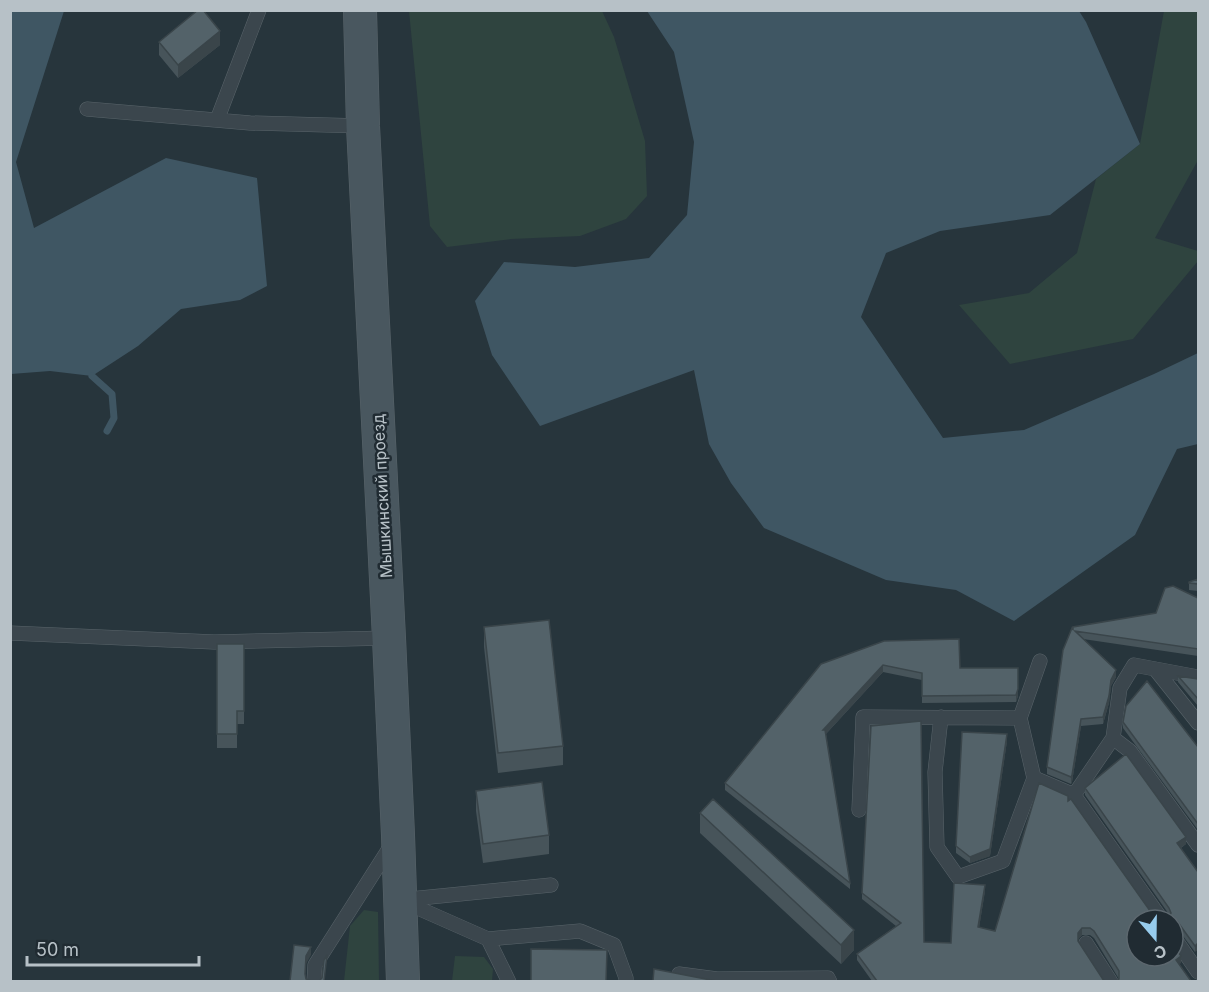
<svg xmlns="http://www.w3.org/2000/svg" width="1209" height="992" font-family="Inter,sans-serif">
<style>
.green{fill:#2f443f}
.water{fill:#3f5663}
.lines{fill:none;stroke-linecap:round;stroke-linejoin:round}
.stream{stroke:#3f5663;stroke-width:7}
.service-casing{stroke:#59646a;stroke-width:15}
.secondary-casing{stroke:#59646a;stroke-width:34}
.service{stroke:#3b464d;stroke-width:14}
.secondary{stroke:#49575f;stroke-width:33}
.wall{fill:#47545a}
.shaded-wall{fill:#3a454a}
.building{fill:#536269;stroke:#3a454a;stroke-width:1.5}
.labels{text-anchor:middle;stroke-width:5;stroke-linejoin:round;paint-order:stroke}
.street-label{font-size:16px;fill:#b7c1c7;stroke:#202b32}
</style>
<rect width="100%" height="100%" fill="#27353c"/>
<path class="green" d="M409,11H602L614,37L645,141L647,196L626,219L580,236L511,239L447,247L430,226Z
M1164,11H1198V160L1155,238L1198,251V261L1133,339L1010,364L959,305L1029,293L1077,253L1096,179L1140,144Z
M364,910L378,912L379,981H344L350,926Z
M455,956L484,957L493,969L492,981H452Z"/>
<path class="water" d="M11,10L64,11L16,162L34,228L166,158L257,178L267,286L240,300L181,309L138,346L92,376L50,371L11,374Z
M647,11H1079L1086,22L1140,144L1050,215L940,231L886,253L861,317L943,438L1024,430L1154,374L1198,353V444L1177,449L1135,535L1014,621L956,590L886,580L764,528L731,483L709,444L694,370L540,426L492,355L475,301L504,262L575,267L649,258L687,215L694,142L674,52Z"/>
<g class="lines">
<path class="stream" d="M92,376L112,394L114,418L107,431"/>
<g class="service-casing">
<path id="service" d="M87,109L250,123L363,126
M217,120L259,10
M10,633L214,642L389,638
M1155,669L1198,723
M1198,677L1134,665L1120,688L1113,738L1130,751L1198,845
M941,717L935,772L937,847L958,877L1003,861L1034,778
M1020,718L1040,661
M1074,795L1113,738
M859,810L863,717L1020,718L1034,778L1074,795L1162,920
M400,900L551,885
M402,901L488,939L509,982
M1173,936L1198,972
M488,939L580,931L614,945L626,978V982
M1086,943L1111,982
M679,974L717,979L828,978L830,982
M314,982L315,965L392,844"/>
</g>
<g class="secondary-casing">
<path id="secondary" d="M360,10L363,126L389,638L398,835L403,982"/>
</g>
<use href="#service" class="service"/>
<use href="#secondary" class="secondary"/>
</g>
<path class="wall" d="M159,42L220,45L178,78L159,55Z
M1198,579V591L1189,590V582Z
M1198,598V656L1083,639L1116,677L1111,686L1109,703L1103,724L1081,726L1072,782L1071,784L1047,774V767L1073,630L1156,613Z
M484,627L563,746V765L498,773L484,647Z
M884,641L960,668H1018V696L1016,702L922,703V680L883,672L826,734L850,883V889L725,790V783Z
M217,644H244V724H237V748H217Z
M1178,676L1198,679V706L1178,682Z
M1123,722L1198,747V830L1123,728Z
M1007,741L990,856L970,863L956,853V846Z
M1085,788L1186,844L1181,848L1198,872L1195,952L1177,928L1173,927V920L1085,795Z
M476,791L549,835V854L483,863L476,811Z
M1068,801L1181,963L1119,979L1094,938L1090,935H1082L1078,939V941L1104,981H1106H872L857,960V954L896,926L862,899V893L924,942L951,943L985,891L979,928L995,931Z
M700,813L854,950L841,964L700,833Z"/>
<path class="shaded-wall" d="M220,31V45L178,78V65Z
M883,665V672L823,737V730Z
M1116,670V677L1111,686L1109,703L1103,724V717L1111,680Z
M1018,689V696L1016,702V695Z
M1081,719V726L1072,782L1071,784V777Z
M1007,734V741L990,856L970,863V857Z
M1186,837V844L1177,850V843Z
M985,885V891L978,934V927Z
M1082,928V935L1078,939V933Z
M854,930V950L841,964V945Z
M1198,943V950L1195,952V946Z
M311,947V955L306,964L305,981L306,956Z
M1181,956V963L1176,966V960Z"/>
<path class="building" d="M198,10H203L220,31L178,65L159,42Z
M1198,579V584L1189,583V582Z
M1173,586L1198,598V649L1075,631L1116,670L1111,680L1109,696L1103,717L1081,719L1072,775L1071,777L1047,767L1063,650L1072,628L1073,630V627L1156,613L1165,588Z
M549,620L563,746L498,753L484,627Z
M959,639L960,668H1018V689L1016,695L922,696V673L883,665L823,730H825L850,883L725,783L821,664L884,641Z
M217,644H244V711H237V734H217Z
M1178,676L1198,679V699Z
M1147,681L1198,747V824L1123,722L1126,706Z
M921,721L924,942L951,943L954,883L985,885L978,927L995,931L1039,783L1068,796V801L1071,799L1155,918L1158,920H1137V956H1173V945L1181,956L1176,960L1191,981H1117L1119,979V971L1094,931L1090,928H1082L1078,933V941L1104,981H1106H877L857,954L901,923L862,893L871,726Z
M962,732L1007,734L990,849L970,857L956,846Z
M1126,754L1186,837L1177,843L1198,872V943L1195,946L1177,921L1173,920H1168L1171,913L1169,908L1085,788Z
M542,782L549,835L483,844L476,791Z
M713,799L854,930L841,945L700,813Z
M294,945L311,947L306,956L305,974L306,979L311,981H290Z
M531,949L607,950L606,981H531Z
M327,955L324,981H319L322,978L324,960Z
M654,969L716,981H653Z"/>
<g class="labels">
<g class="street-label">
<text transform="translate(382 496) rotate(-93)" y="6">Мышкинский проезд</text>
</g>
</g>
<rect width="1209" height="992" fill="none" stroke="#b7c1c7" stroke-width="24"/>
<g transform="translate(1155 938) rotate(160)"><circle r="28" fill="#202b32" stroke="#5c676e" stroke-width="1.5"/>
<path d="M0-4.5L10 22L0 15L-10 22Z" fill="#97cced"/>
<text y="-9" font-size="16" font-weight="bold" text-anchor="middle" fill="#b7c1c7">С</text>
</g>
<path d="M27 956v9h172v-9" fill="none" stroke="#b7c1c7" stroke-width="3"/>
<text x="36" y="956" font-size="18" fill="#b7c1c7" stroke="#202b32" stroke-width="4.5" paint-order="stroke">50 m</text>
</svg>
